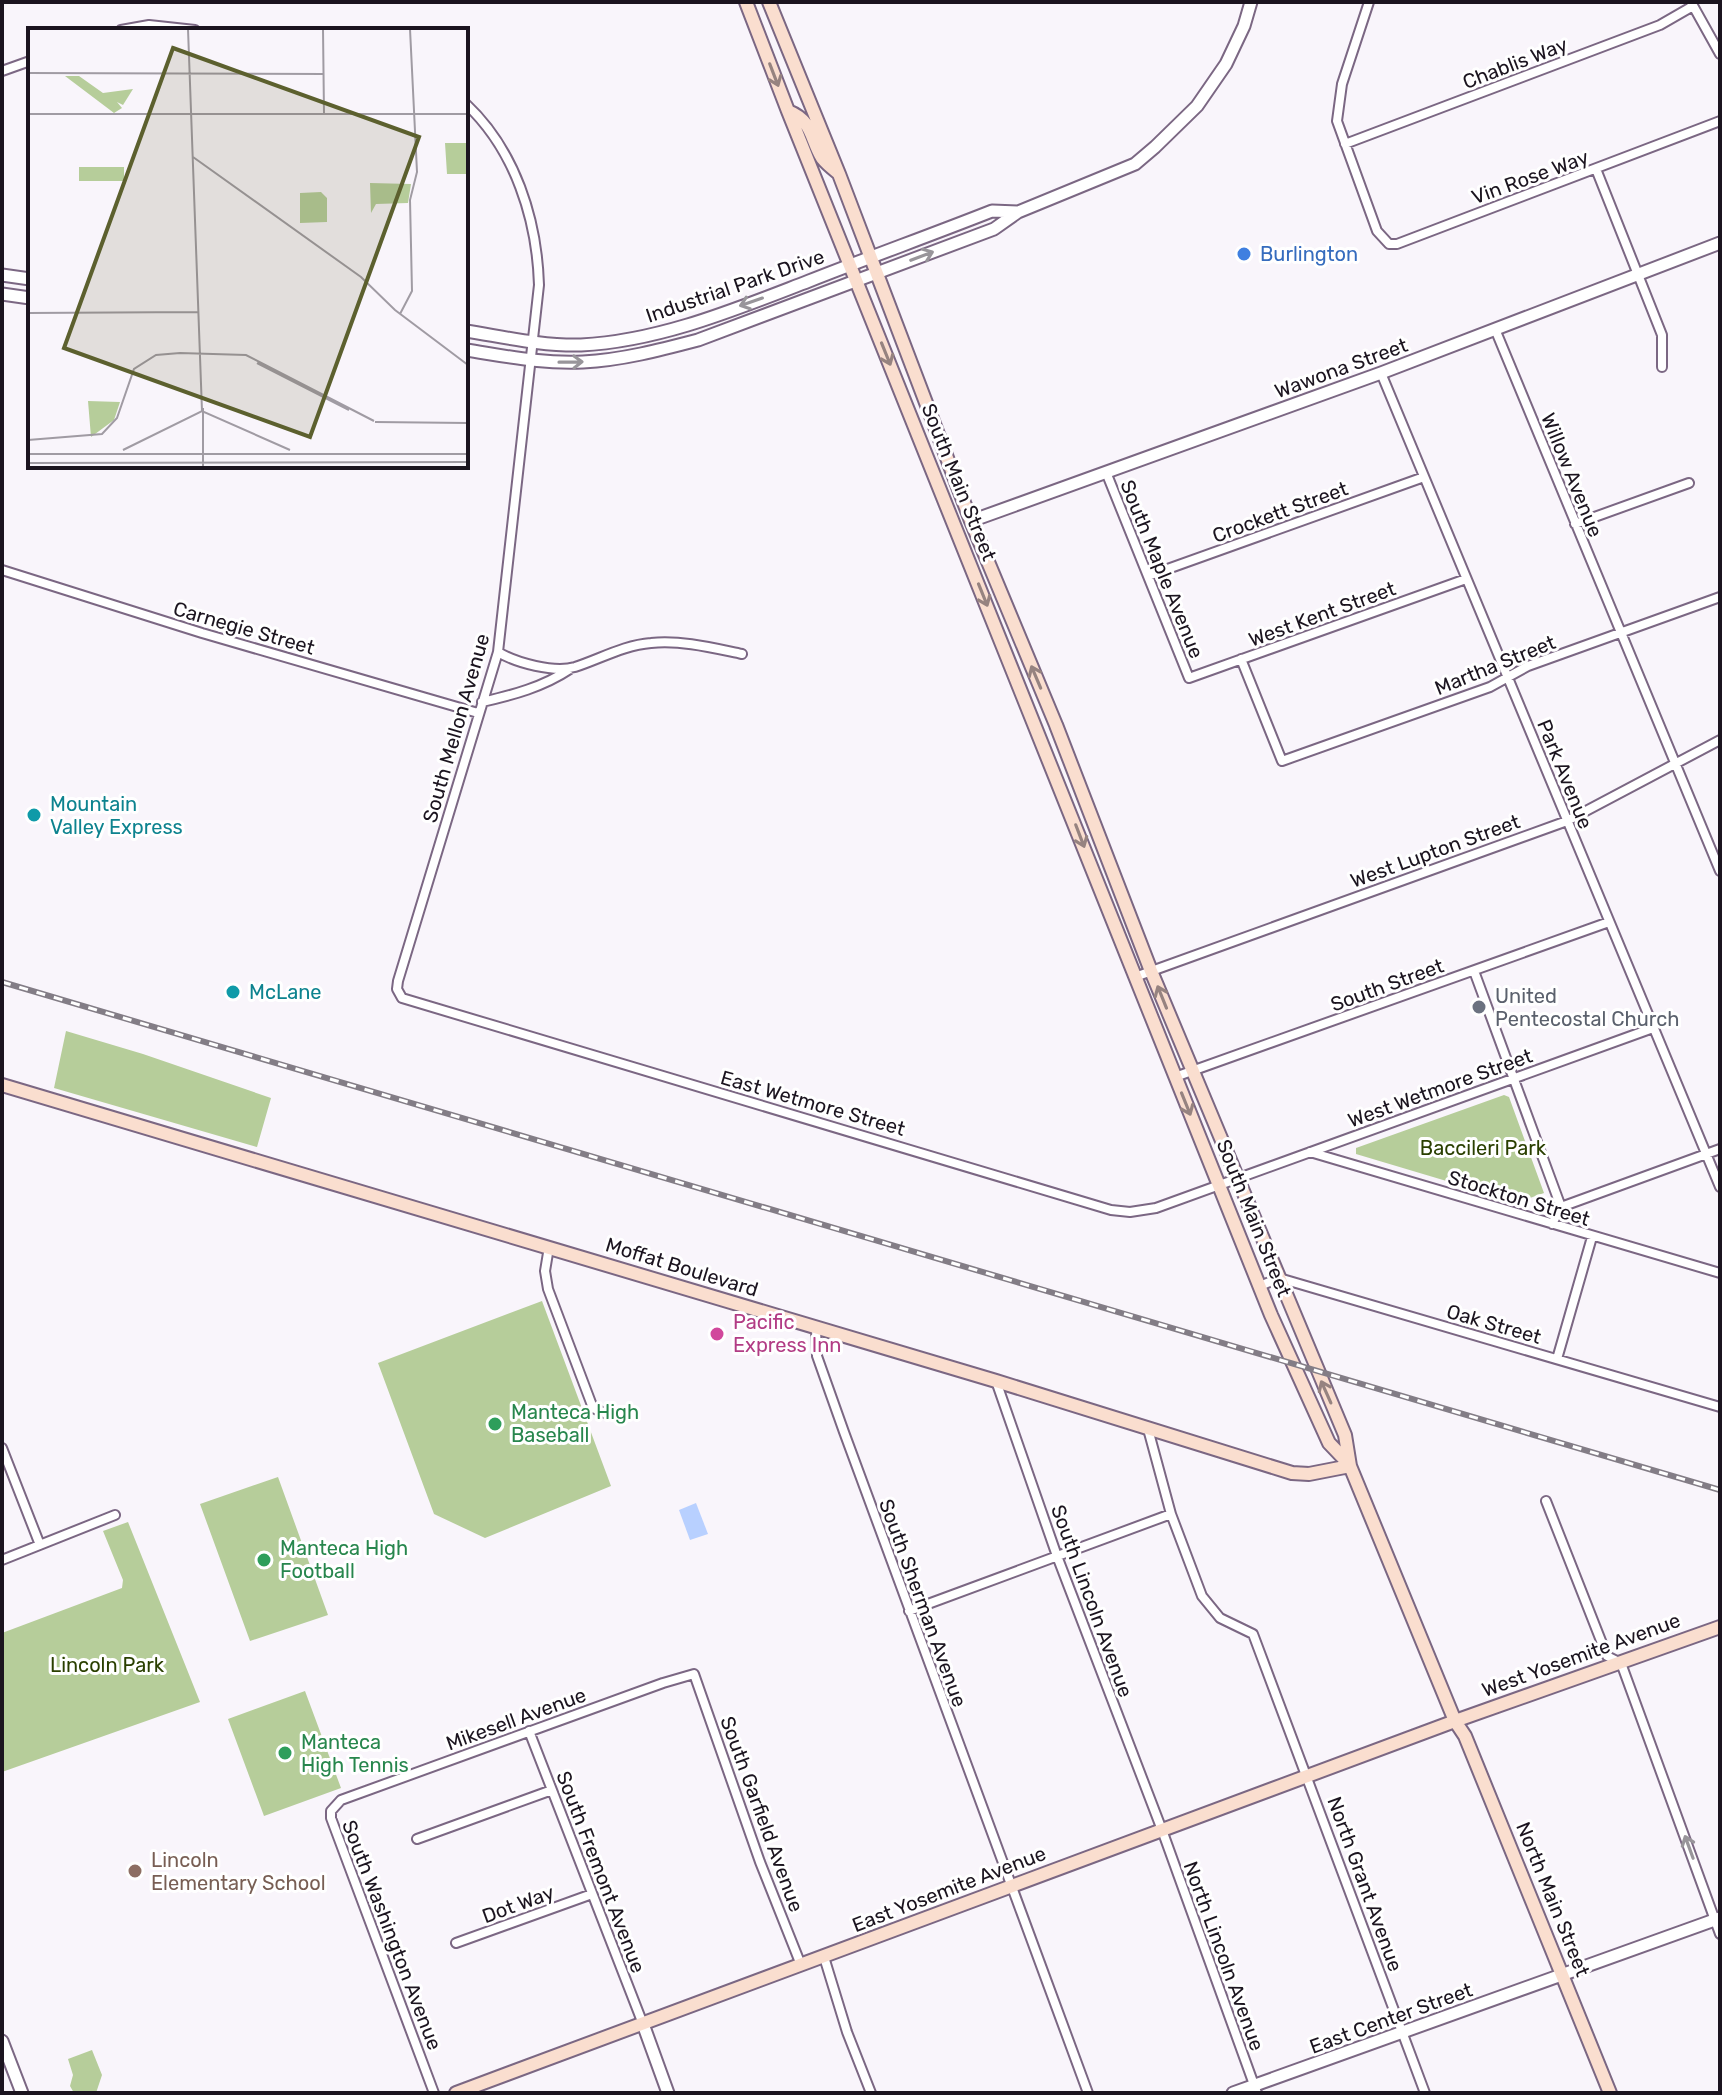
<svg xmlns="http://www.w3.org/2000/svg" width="1722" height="2095" font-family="Rubik,sans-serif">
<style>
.green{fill:#b6cd9a}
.water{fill:#b8d0ff}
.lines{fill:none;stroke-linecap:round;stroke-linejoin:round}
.minor-casing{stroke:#7b6783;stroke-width:12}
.tertiary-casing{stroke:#7b6783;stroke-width:15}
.secondary-casing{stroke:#7b6783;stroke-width:16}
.minor{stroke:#fff;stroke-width:8}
.tertiary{stroke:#fff;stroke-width:11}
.secondary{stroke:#fadecf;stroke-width:12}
.rail-casing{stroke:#837d86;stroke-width:6}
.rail{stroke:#fff;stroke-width:3;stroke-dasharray:9;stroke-linecap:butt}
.oneway{stroke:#968380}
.oneway2{stroke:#98959a}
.shop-dot{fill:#3f7fe0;stroke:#fff;stroke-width:3}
.culture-dot{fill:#0f9aa8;stroke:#fff;stroke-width:3}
.worship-dot{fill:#6b7280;stroke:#fff;stroke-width:3}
.hotel-dot{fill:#d1479c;stroke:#fff;stroke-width:3}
.leisure-dot{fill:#2e9e5b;stroke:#fff;stroke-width:3}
.education-dot{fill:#8d6e63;stroke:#fff;stroke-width:3}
.labels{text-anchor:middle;stroke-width:6;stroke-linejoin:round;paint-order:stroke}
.street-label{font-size:20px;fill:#1b141f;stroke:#fff}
.shop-label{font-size:20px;fill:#366cbe;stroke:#fff;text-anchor:start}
.culture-label{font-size:20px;fill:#0d838f;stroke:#fff;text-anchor:start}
.worship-label{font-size:20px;fill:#5b616d;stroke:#fff;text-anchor:start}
.park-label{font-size:20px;fill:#2a3f00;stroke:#fff}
.hotel-label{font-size:20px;fill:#b23c85;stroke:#fff;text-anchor:start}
.leisure-label{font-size:20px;fill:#27864d;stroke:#fff;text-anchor:start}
.education-label{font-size:20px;fill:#785e54;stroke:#fff;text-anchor:start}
.inset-road{fill:none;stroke:#a09ba3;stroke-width:2}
.view{fill:#5c602e;fill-opacity:0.15;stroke:#5c602e;stroke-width:4}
.inset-edge{fill:none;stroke:#1b141f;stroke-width:4}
</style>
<rect width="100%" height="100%" fill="#f9f5fb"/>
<path class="green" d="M66,1031L143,1054L271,1098L257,1147L54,1088Z
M1504,1095L1509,1097L1544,1193L1530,1198L1527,1205L1356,1154V1148Z
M542,1301L611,1486L485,1538L434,1514L378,1363Z
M278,1477L328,1615L250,1641L200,1504Z
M128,1522L200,1702L2,1772V1633L122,1588L123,1580L103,1531Z
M305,1691L341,1788L264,1816L228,1719Z
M92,2050L102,2075L96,2093H74L70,2086L73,2075L68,2059Z"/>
<path class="water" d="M696,1503L708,1534L690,1540L679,1510Z"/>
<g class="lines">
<g class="minor-casing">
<path id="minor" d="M1369,2L1342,84L1337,121L1377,231L1389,244H1397L1720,121
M1691,2L1720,54
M121,30L149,25L195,30
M2,71L30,61
M466,104C515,150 537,219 539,285L498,652L398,981L397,989L402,998L1111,1210L1130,1212L1156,1208L1653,1028
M1345,144L1660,25L1693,6
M1596,169L1662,335V367
M1495,329L1720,871
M1381,373L1720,1187
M1106,472L1189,678L1466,579
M1575,524L1689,483
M2,570L202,633L478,713
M1148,576L1424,477
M498,652C516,663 554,673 575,667C600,659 624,645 651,643C682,640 713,648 742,654
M1241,659L1282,761L1490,687L1528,666L1720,597
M482,702C513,695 543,687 570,669
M1474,971L1561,1207L1552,1224
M1135,977L1567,821L1720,740
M1175,1077L1609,922
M1310,1152L1720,1273
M1561,1207L1720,1149
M549,1247L545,1271L548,1289L593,1408L607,1414
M1260,1286L1279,1278L1720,1407
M816,1328L817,1356L844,1432L1088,2093
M1557,1359L1592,1237
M996,1381L1057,1556L1162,1830L1257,2093
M1148,1429L1171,1514L1202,1596L1220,1618L1253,1634L1425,2093
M2,1448L40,1545
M1546,1501L1607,1656L1621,1663L1720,1934
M2,1560L115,1515
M909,1611L1171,1514
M529,1731L643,2024
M417,1839L552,1790
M456,1943L592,1894
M824,1957L847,2032L871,2093
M434,2093L331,1818V1811L341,1800L663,1683L694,1674L760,1862L801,1965"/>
</g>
<g class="tertiary-casing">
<path id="tertiary" d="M2,275L30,279
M2,294L30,298
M466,331C504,337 542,346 581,345C660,341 736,309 809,281C870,257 931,235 992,211L1018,212
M466,350C505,356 543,364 583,362C622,360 660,350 698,340L994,229L1018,212L1135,164L1155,147L1197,106L1226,64L1244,26L1251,2
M971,521L1381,373L1720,243
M643,2024L668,2093
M2,2041L22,2093
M1233,2093L1720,1918"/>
</g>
<g class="secondary-casing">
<path id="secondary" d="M746,2L788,111L1271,1315L1329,1443L1350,1465
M769,2L839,174L971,521L1056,725L1151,971L1345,1435L1350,1466L1455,1721L1465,1736L1610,2093
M788,111C813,121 810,138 822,158C826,163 832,168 837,172
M2,1085L996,1381L1292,1473L1309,1474L1350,1466
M456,2093L1455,1721L1720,1627"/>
</g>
<use href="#minor" class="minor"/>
<use href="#tertiary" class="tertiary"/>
<use href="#secondary" class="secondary"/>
<g class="rail-casing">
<path id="rail" d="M2,982L1720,1490"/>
</g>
<use href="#rail" class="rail"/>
</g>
<defs><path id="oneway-shaft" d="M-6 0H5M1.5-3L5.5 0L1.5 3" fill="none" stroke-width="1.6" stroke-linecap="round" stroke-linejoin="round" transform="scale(2)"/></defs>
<g class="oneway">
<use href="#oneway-shaft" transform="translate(774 75) rotate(69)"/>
<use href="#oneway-shaft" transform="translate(886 354) rotate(68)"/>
<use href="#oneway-shaft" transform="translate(983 595) rotate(68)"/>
<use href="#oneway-shaft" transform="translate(1036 677) rotate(-113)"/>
<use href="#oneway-shaft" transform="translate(1080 836) rotate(69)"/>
<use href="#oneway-shaft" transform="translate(1162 997) rotate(-112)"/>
<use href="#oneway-shaft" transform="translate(1186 1104) rotate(68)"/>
<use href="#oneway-shaft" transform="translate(1326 1392) rotate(-114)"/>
</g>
<g class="oneway2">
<use href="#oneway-shaft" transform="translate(922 256) rotate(-21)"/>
<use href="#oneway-shaft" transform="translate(751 302) rotate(161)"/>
<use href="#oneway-shaft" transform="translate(571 362) rotate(-1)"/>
<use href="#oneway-shaft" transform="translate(1689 1847) rotate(-110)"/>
</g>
<circle class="shop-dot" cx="1244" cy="254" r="8"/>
<g class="culture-dot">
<circle cx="34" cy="815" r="8"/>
<circle cx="233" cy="992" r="8"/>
</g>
<circle class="worship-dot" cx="1479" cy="1007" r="8"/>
<circle class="hotel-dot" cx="717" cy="1334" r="8"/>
<g class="leisure-dot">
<circle cx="495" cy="1424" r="8"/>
<circle cx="264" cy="1560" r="8"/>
<circle cx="285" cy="1753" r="8"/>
</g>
<circle class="education-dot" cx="135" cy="1871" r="8"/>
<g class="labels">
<g class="street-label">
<text transform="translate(1515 63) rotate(-21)" y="7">Chablis Way</text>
<text transform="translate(1530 177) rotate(-20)" y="7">Vin Rose Way</text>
<text transform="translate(735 286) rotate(-19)" y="7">Industrial Park Drive</text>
<text transform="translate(1341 368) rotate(-20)" y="7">Wawona Street</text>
<text transform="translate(1572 475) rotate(68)" y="7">Willow Avenue</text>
<text transform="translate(959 482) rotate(68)" y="7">South Main Street</text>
<text transform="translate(1280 512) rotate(-20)" y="7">Crockett Street</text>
<text transform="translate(1162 569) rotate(68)" y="7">South Maple Avenue</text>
<text transform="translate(1322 614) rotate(-20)" y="7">West Kent Street</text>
<text transform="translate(244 628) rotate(16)" y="7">Carnegie Street</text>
<text transform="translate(1495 665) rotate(-22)" y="7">Martha Street</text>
<text transform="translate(456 728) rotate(-74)" y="7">South Mellon Avenue</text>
<text transform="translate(1565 774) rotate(68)" y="7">Park Avenue</text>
<text transform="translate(1435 851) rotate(-20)" y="7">West Lupton Street</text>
<text transform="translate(1387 985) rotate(-20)" y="7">South Street</text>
<text transform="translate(1440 1088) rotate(-20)" y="7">West Wetmore Street</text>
<text transform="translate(813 1103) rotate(16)" y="7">East Wetmore Street</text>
<text transform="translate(1519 1198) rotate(17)" y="7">Stockton Street</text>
<text transform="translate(1254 1218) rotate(68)" y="7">South Main Street</text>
<text transform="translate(682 1267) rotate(17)" y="7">Moffat Boulevard</text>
<text transform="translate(1494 1324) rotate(16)" y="7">Oak Street</text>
<text transform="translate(1092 1601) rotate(70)" y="7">South Lincoln Avenue</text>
<text transform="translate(923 1603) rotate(70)" y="7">South Sherman Avenue</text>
<text transform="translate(1581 1655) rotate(-20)" y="7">West Yosemite Avenue</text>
<text transform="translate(516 1719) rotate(-20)" y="7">Mikesell Avenue</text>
<text transform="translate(762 1814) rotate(70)" y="7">South Garfield Avenue</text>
<text transform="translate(601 1872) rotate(69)" y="7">South Fremont Avenue</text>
<text transform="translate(1365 1884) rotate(70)" y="7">North Grant Avenue</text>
<text transform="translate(949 1889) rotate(-21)" y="7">East Yosemite Avenue</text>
<text transform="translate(1553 1899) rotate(68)" y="7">North Main Street</text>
<text transform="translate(518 1904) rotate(-20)" y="7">Dot Way</text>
<text transform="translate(392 1935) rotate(69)" y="7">South Washington Avenue</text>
<text transform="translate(1224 1956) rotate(70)" y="7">North Lincoln Avenue</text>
<text transform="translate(1391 2018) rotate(-20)" y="7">East Center Street</text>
</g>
<g class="shop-label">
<text x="1260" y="261">Burlington</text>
</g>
<g class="culture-label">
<text x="50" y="811">Mountain<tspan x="50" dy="23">Valley Express</tspan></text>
<text x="249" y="999">McLane</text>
</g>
<g class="worship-label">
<text x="1495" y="1003">United<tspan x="1495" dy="23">Pentecostal Church</tspan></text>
</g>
<g class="park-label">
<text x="1483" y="1155">Baccileri Park</text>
<text x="107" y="1672">Lincoln Park</text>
</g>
<g class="hotel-label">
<text x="733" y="1329">Pacific<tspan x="733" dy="23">Express Inn</tspan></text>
</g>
<g class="leisure-label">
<text x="511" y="1419">Manteca High<tspan x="511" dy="23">Baseball</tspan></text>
<text x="280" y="1555">Manteca High<tspan x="280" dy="23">Football</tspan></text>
<text x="301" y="1749">Manteca<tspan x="301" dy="23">High Tennis</tspan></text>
</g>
<g class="education-label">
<text x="151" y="1867">Lincoln<tspan x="151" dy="23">Elementary School</tspan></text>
</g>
</g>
<g transform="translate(28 28)">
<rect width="440" height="440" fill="#f9f5fb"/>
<path d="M37,48H51L75,65L105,61L95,77L89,74L94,80L86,85ZM417,115H440V146H419ZM51,139H96V153H51ZM342,155L383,156L380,175L348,176L343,185ZM293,164L299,170V194L272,195V165ZM60,373L92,374L86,392L63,409Z" fill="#b6cd9a"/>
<path class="inset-road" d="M160,1L174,383M295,1L296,86M0,45L296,46M0,86H440M165,129L333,249L367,282L440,337M0,285L170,284M372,286L384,263L382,172L389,144L382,1M229,335L321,382M347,394L440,395M0,412L74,406L89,390L106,341L128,327L152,325L218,327L346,393M95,422L174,383L262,422M0,426H440M0,435L440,434M175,439V380"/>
<path class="view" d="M145,20L391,109L282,409L36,320Z"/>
<rect width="440" height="440" class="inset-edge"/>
</g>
<rect width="1722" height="2095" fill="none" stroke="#1b141f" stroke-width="8"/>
</svg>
